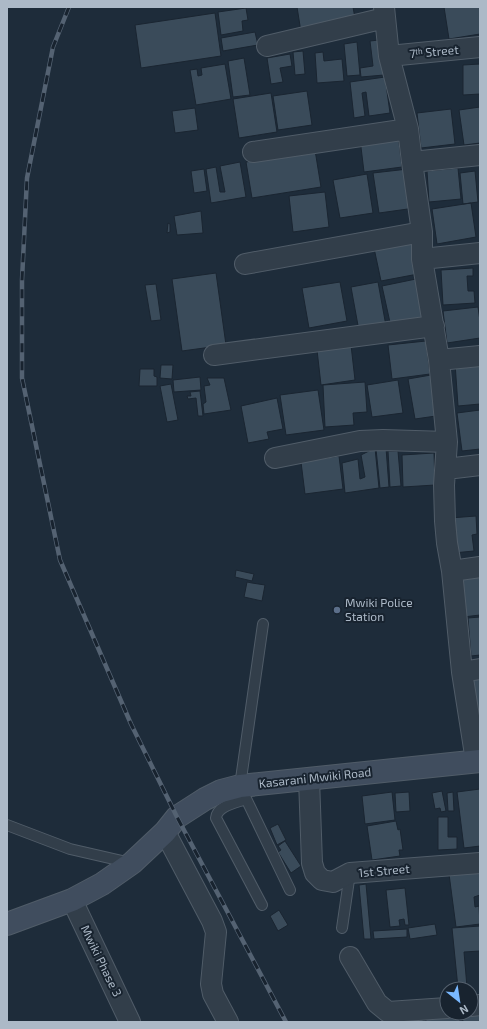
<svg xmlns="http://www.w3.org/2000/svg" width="487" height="1029" font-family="'Exo 2',sans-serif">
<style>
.building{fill:#3a4b5a;stroke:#1a2531}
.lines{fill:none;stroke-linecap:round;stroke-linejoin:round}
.lane-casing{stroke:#505c68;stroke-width:12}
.street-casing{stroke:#505c68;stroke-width:22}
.secondary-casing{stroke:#505c68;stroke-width:24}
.lane{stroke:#323e4a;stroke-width:10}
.street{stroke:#323e4a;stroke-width:20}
.secondary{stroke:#404d5e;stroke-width:22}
.rail-casing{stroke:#546272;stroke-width:4.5}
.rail{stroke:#18232f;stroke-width:3;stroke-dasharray:9;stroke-linecap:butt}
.service-dot{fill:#5c6f8a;stroke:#18232f;stroke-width:1.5}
.labels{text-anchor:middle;stroke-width:4;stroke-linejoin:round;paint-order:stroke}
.street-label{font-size:12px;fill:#acb9c7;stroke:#18232f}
.poi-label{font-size:12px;fill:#acb9c7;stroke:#18232f;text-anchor:start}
</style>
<rect width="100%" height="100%" fill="#1e2c3a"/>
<path class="building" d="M297,7H353L356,24L301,32Z
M444,7H480V34L449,39Z
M246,8L248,20L242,21L243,31L221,35L218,12Z
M215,13L221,56L141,68L135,25Z
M255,32L258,45L223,51L221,38Z
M379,40L384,75L361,77L360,68L373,66L370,41Z
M357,42L360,75L347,76L344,44Z
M303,51L305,74L295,75L293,52Z
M323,52L324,61L342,59L344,81L317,83L315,53Z
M290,54L292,66L280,68L283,82L271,84L267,58Z
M244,58L250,95L233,97L228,61Z
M225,64L231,99L196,105L190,70L197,69L198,76L202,75L201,68Z
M480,64V94L463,95V65Z
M385,77L390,113L369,116L366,92L362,93L365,116L354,118L350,82Z
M307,91L312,125L278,130L273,96Z
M271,93L277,132L239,138L233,99Z
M480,107V143L464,145L459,110Z
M195,108L198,130L175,133L172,111Z
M451,109L455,144L421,148L417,113Z
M398,134L402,167L364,172L360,139Z
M315,150L321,187L252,198L246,162Z
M240,162L246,197L211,203L206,169L216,167L220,192H225L220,166Z
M458,168L461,199L429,202L427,171Z
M204,169L207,191L194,193L191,171Z
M408,169L415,208L379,213L373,173Z
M475,171L478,202L463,204L460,173Z
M367,174L373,213L340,218L333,180Z
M325,192L329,227L293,232L289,196Z
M471,203L476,237L437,244L432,209Z
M201,211L203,233L177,235L174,216Z
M168,223L170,224V232L167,233Z
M412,241L418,274L381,281L374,248Z
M473,268V276H467L468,291H474L475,303L443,305L441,270Z
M216,273L226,345L182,351L172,279Z
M416,279L424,320L391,327L382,286Z
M340,282L347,321L309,328L302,288Z
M378,282L386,326L359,331L351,287Z
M156,284L161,320L151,321L145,285Z
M478,307L480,321V338L447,343L443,311Z
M426,341L430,374L392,379L388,345Z
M351,345L355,380L321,385L317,350Z
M480,361V404L458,406L455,363Z
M161,365H173L172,379L160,378Z
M140,369H154V376L157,377V386H139Z
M431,375L436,416L415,419L408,379Z
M200,377L201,390L174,392L173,380Z
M207,378H224L231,410L204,414L203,404L206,402L204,386L210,385Z
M398,380L403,413L372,417L367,385Z
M365,382L367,412L353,413L354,425L325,427L323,385Z
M171,384L178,420L167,422L160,386Z
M318,390L324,430L286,435L280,395Z
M200,391L203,416H198L196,398L188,399L187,396H191L190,392Z
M277,398L283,429L267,432L269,439L248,443L241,406Z
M480,410V449L462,451L457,413Z
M375,448L379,488L345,493L342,463L358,459L360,479L365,477L361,455Z
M386,448L389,487L380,488L376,449Z
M388,451H398L401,486L390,487Z
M434,453L435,485L403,487L402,455Z
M339,456L343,489L305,494L301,462Z
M476,516L477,534L472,535L474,551L453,553L450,518Z
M236,570L254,574L252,581L235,577Z
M480,577V615L463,617L459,579Z
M247,582L252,583L265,585L262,601L244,597Z
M480,617V655L471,656L468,618Z
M480,679V714L473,715L470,680Z
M480,789V846L464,848L457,792Z
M442,791L446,811L441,812L440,808L435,809L432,793Z
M392,792L395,820L365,824L362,796Z
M409,792L410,811L396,812L395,793Z
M453,792L454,811H448L447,793Z
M438,817H448V837H457V849L438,850Z
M396,821L398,830L400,829L403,850H399L400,856L372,860L367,826Z
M278,824L286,840L277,845L270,828Z
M285,841L301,866L291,873L278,852L281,850L278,846Z
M480,870V895L474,897L475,907L479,906L480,924L456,927L449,874Z
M366,884L371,939H364L359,885Z
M405,888L409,925H405L404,919L399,920L400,926L390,927L386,890Z
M279,910L288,925L278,931L270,916Z
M435,924L437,935L410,939L408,928Z
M480,926V951L464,952L467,987L458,988L452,928Z
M407,929V937L374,939L373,931Z
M480,1010V1022H463L462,1013H471Z
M447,1013H459L460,1022H426V1015Z
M423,1016V1022H399V1020Z"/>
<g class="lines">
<g class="lane-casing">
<path id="lane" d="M263,624L240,786L290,890
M246,799C235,803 217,806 216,818L262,905
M7,825L70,849L131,863
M342,928L350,873"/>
</g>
<g class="street-casing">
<path id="street" d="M384,7L389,56L408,129L412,162L422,232V259L439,360L447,442L444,485L445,521L447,543L452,571L462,672L476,761
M267,46L385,18
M389,56L480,47
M253,152L408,129
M412,162L480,155
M422,259L480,253
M245,264L422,232
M214,355L434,326
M439,360L480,356
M275,458L360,441L383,440L447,442
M446,469L480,465
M452,571L480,567
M462,672L480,669
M309,779L312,863L315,873L322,880L333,882L350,873L480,863
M165,832L212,921L216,932L211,984L213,994L228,1022
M72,900L130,1022
M350,957L377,1003L388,1012L447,1008
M471,1006L480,1005"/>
</g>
<g class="secondary-casing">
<path id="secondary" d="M7,924L72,900L102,884L132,863L165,832L177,817L205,799L221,791L240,786L480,761"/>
</g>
<use href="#lane" class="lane"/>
<use href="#street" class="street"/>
<use href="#secondary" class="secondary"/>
<g class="rail-casing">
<path id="rail" d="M69,7L53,47L27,178L22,280V378L60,560L131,724L177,817L286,1022"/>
</g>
<use href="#rail" class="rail"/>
</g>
<circle class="service-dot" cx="337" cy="610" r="4"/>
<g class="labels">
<g class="street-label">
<text transform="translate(434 52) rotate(-5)" y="4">7ᵗʰ Street</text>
<text transform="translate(315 778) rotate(-6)" y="4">Kasarani Mwiki Road</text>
<text transform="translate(384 871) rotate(-5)" y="4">1st Street</text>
<text transform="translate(101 961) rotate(64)" y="4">Mwiki Phase 3</text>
</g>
<g class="poi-label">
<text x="345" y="607">Mwiki Police<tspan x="345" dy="14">Station</tspan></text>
</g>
</g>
<rect width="487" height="1029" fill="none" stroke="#acb9c7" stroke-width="16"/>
<g transform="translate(459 1001) rotate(150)"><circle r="19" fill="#18232f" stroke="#535f6c"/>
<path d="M0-3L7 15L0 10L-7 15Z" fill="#79b8ff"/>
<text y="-6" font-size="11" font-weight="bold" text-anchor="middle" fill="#acb9c7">N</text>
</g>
</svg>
